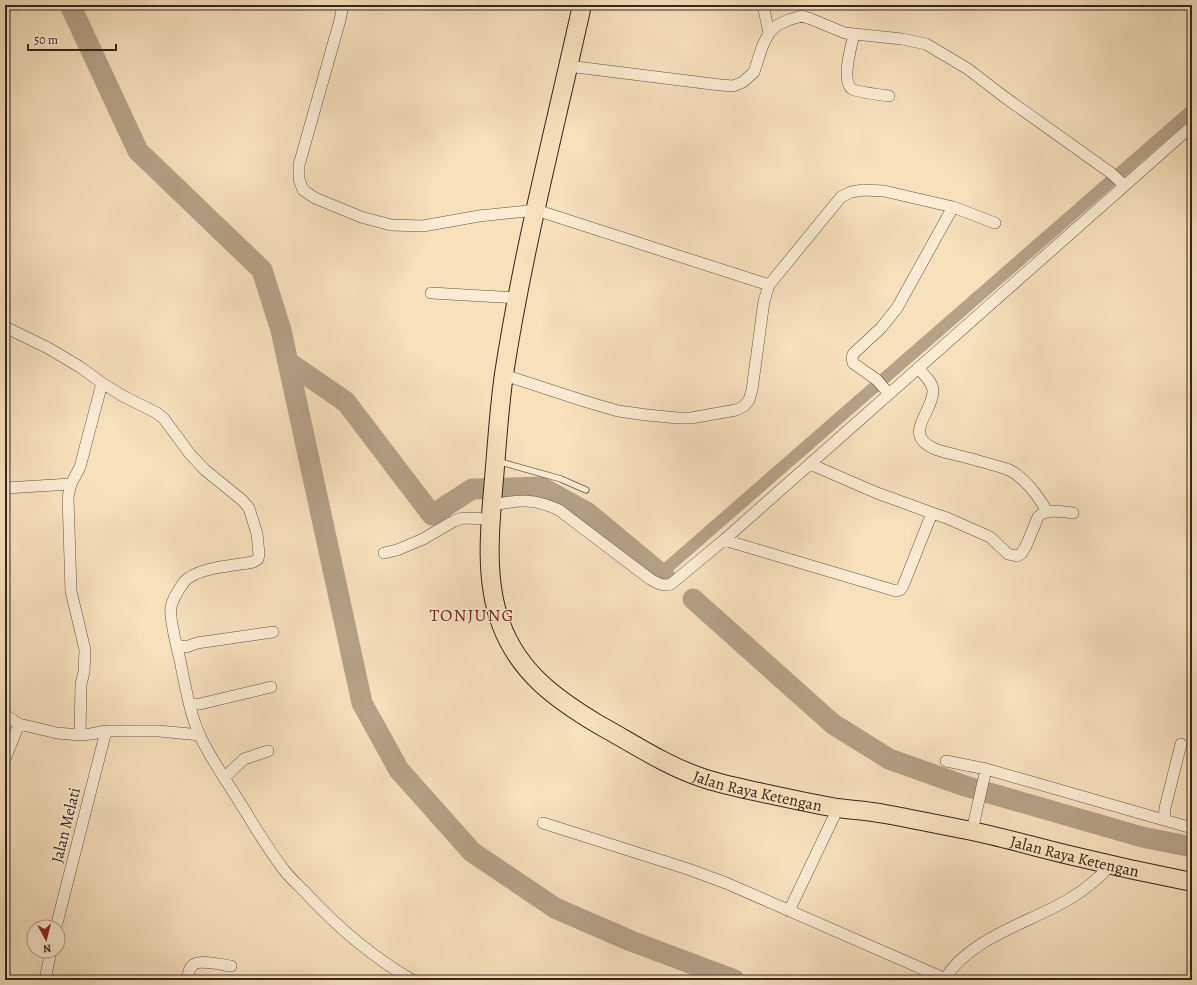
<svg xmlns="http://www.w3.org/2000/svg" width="1197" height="985" font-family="Alegreya,serif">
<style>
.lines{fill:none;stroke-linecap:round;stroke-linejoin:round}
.canal{stroke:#b3a286;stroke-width:12}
.river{stroke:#b3a286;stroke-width:21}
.service-casing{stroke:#625646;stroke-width:7}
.minor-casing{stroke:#625646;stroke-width:12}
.trunk-casing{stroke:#30281f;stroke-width:20}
.service{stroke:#f9ecd3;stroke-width:5.5}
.minor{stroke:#f9ecd3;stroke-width:11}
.trunk{stroke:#f6e1bb;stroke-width:18}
.labels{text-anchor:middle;stroke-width:3;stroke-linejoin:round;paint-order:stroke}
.street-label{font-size:16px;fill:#30281f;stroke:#f9ecd3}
.quarter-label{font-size:18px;letter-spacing:1px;fill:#7a1f14;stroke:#f9ecd3}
</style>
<rect width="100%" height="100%" fill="#f6e1bb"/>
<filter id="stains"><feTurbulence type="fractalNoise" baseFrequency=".005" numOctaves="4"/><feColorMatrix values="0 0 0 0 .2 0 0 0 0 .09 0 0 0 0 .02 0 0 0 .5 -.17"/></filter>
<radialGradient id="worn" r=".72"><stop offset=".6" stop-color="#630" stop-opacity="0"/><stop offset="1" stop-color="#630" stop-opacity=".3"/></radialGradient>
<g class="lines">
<path class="canal" d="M660,574L1192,110"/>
<path class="river" d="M70,5L138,151L262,270L281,330L362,703L399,770L472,852L555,908L631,941L735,980
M288,362L346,402L432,515L472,489L541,487L588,513L665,577
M693,599L833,724L889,759L965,786L1142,837L1192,847"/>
<g class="service-casing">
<path id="service" d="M497,461L561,479L586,490"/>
</g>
<g class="minor-casing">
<path id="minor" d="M343,5L340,20L299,165V179L303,190L315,198L361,217L391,225L423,226L479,216L536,210L769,285
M763,5L769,33
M854,34C851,47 841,81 852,89C856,92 882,95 889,96
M568,66L720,85L733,86L743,82L754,72L762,47L769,33L776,26L788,20L802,16L811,19L845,33L902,39L926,44L968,69L1003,96L1111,173L1124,185
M431,293L518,298
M5,327L48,348L80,367L102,383L123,396L157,413L164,419L190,454L205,470L242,500L249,508L257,534L259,554L258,559L253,562C233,566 197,567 184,582C179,589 173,598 171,607C169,617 177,648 180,660C185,685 190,714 200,736C211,759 226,780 239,801C253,824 267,848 284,870C290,878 298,885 305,892C337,927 371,956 412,980
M918,368C923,374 933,382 933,391C933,413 901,434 935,449C942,452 950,453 956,455C973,459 990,464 1007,469C1025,477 1037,495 1047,511
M504,375L584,401L618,411L647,415L678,418H691L736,410L744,406L749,400L752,390L764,301L769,285L841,197L851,192L863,190L884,191L953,207L995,223
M889,394L877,380L853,363L852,358L853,354L881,328L897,308L953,207
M810,464L877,493L932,513
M5,488L71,484
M492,505C519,500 534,498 559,510L650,579C657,583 663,587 671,584L724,540L1192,126
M724,540L896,591L900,590L903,586L932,513L947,518L990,537L1008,554L1017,556L1021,554L1026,546L1038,517C1046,508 1063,512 1073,513
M384,553L397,550L423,539L454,521L462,518L490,519
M177,645L186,647L197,643L273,632
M190,704H200L271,687
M5,715L19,724L57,733L80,735L91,734L106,731H159L200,735
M80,735L81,684L84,672L85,650L71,591L68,497L71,484L80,467L102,383
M1181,744L1165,808L1164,820L1192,828
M5,759L19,724
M946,761L986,769L1164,820
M224,778L244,759L268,751
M543,823L688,869L726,883L948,980
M972,831L986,769
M789,911L838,808
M56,927L106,731
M45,980L51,951
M188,980C188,975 189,968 193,965C199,959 222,965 231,966
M944,980C970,937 1030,923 1071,898C1086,889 1099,878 1111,865"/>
</g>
<g class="trunk-casing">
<g id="trunk">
<path id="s1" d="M582,5C555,128 523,250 504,374C499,409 497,444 494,479C490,524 484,580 501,624C519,673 557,700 601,726C634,744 665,765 700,777C722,785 746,789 768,794C791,799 814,804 837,808C853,810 869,811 885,814C913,819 940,825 967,830C1002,837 1035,847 1069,855C1110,865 1151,874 1192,882"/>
</g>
</g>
<use href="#service" class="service"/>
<use href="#minor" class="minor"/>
<use href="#trunk" class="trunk"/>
</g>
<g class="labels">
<g class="street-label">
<text dy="6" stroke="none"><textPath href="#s1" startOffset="946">Jalan Raya Ketengan</textPath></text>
<text transform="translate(65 825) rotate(-76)" y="6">Jalan Melati</text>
<text dy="6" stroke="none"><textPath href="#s1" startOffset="1270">Jalan Raya Ketengan</textPath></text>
</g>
<g class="quarter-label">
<text x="472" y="621">TONJUNG</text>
</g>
</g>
<rect width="1197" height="985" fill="none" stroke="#f6e1bb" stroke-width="20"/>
<rect x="6" y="6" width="1185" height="973" fill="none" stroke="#30281f" stroke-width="2"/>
<rect x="10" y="10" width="1177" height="965" fill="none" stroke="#30281f"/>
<g transform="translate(46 939) rotate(173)"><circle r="19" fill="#f9ecd3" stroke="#a99e8b"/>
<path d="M0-3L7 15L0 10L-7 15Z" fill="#8f2418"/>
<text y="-6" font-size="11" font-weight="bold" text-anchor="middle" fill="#30281f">N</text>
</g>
<path d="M28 44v6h88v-6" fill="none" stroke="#30281f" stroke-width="2"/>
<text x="34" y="44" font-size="12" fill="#30281f" stroke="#f9ecd3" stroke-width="3" paint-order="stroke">50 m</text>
<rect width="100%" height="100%" filter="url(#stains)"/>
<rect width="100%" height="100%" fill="url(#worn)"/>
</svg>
